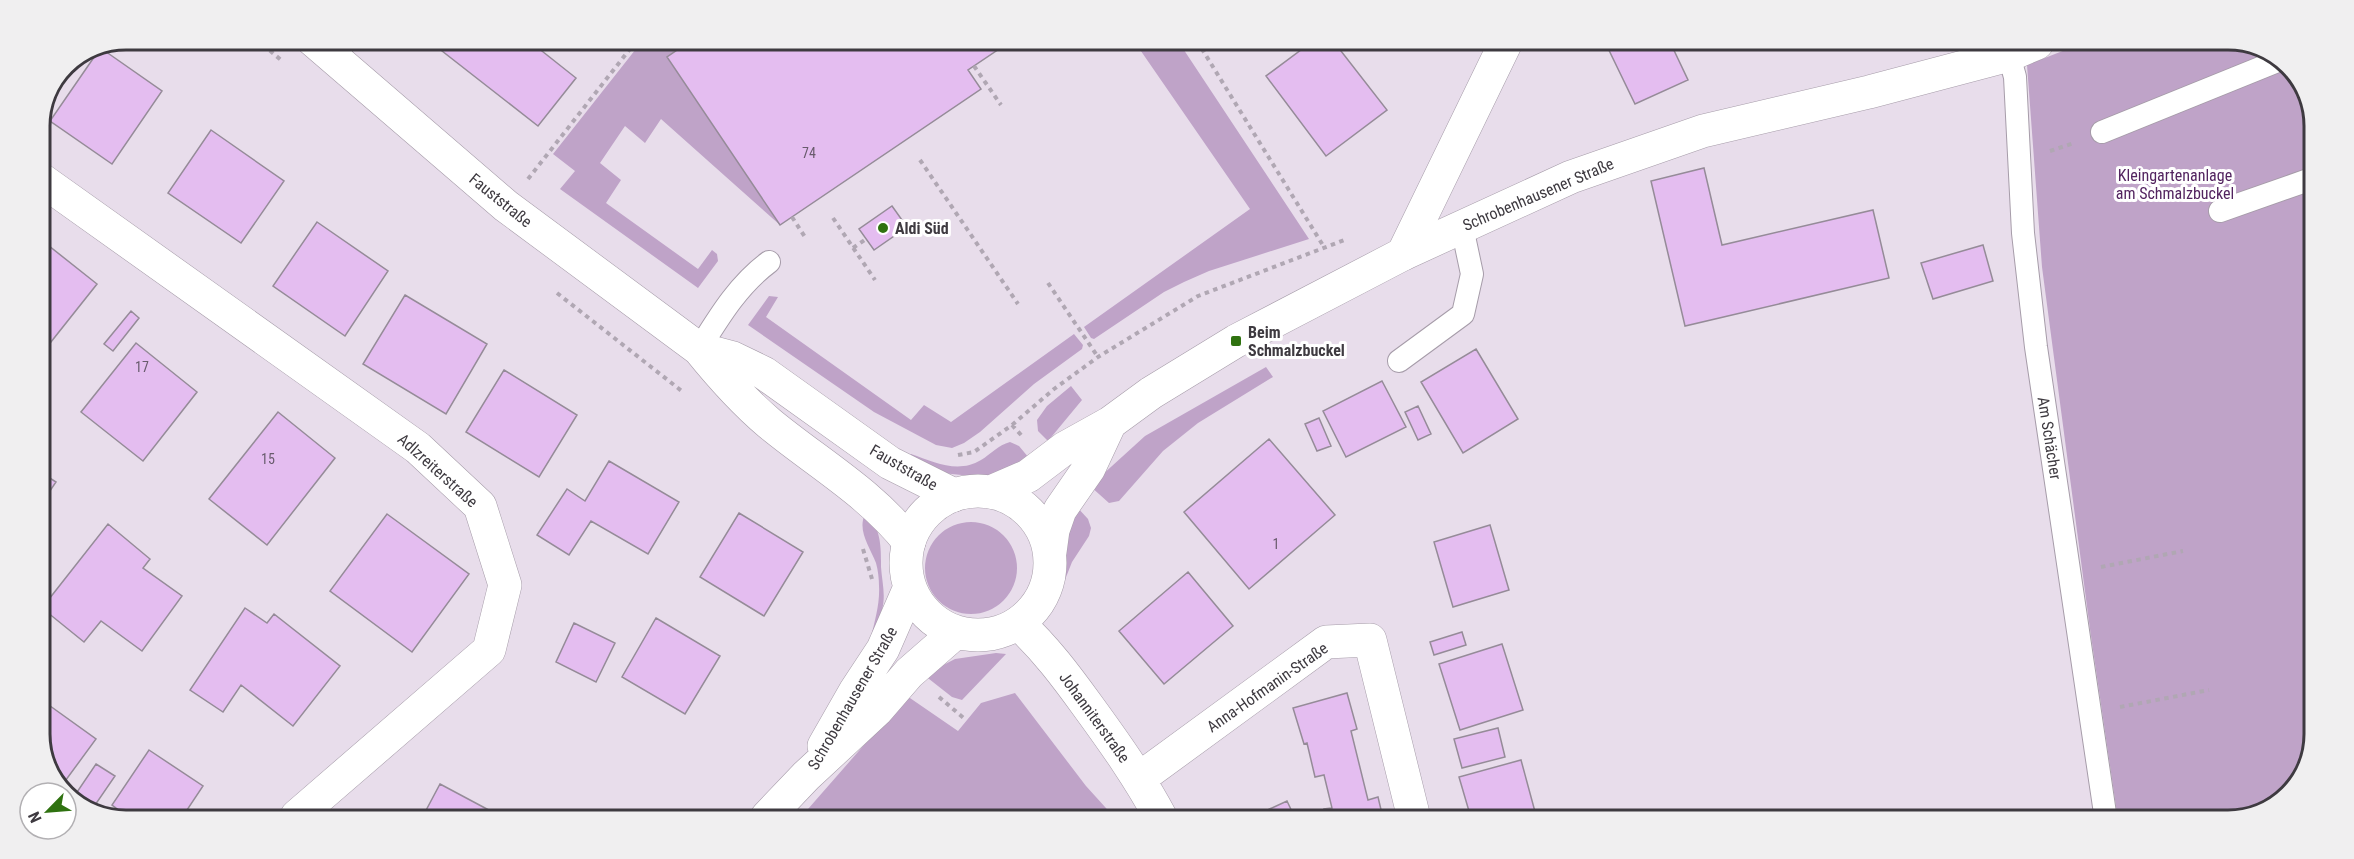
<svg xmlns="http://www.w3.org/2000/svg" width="2354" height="859" font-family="'Roboto Condensed',sans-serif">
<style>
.green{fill:#bfa3c8}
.building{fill:#e4bdf0;stroke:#958b98;stroke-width:1.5}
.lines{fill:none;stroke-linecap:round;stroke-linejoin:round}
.lane-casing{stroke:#a69ca9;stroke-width:24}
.street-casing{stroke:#a69ca9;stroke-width:34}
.secondary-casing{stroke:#a69ca9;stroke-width:34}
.path{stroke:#b0a7b3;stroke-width:4;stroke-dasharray:4.5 4.5;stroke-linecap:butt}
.lane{stroke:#fff;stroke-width:22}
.street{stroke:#fff;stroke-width:33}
.secondary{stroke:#fff;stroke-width:33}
.poi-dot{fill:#2f7210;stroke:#fff;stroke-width:2}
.labels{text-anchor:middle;stroke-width:6;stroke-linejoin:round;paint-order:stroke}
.number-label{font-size:14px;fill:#685b6c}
.park-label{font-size:16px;fill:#52235f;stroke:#fff}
.street-label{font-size:16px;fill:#3e3a40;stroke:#fff}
.poi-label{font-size:16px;font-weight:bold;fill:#3e3a40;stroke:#fff;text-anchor:start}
.rim{fill:none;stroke:#3e3a40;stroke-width:3}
</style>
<rect width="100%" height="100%" fill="#e8ddeb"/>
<path class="green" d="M643,40H692L667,57L780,225L661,119L645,143L625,126L600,163L621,180L606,203L698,269L712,250L717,254L718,261L698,288L560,189L575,171L553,154Z
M1134,41H1178L1309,239L1209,271L1184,282L1164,292L1094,339L1091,338L1084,327L1250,209Z
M2083,43H2256L2297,73L2315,120L2311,761L2281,802L2229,820H2118L2090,629L2042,267L2027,65Z
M769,296L778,297L766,317L911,420L924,405L951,422L1074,334L1083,345L1082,349L1034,384L980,432L964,443L952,448L936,445L874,412L748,325Z
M1266,367L1273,377L1198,423L1163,451L1119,501L1109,503L1090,486L1145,436Z
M1071,386L1082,400L1048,441L1038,431L1037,420L1047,406Z
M1010,442L1019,446L1029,458L991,478L942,473L911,457V454C934,462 958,474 981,460C991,454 998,445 1010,442Z
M1076,506L1088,519L1091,528L1089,536L1072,562L1057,600L1061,552Z
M865,514C882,527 881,549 881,567C882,582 886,595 882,610C880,619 875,628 871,637C875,620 880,603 879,586C879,579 878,570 876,563C870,547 857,531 865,514Z
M925 568a46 46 0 1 1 92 0a46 46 0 1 1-92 0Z
M996,653L1006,654L962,700L952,697L924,675L955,659Z
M1015,693L1086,786L1115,818L801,817L907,696L958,731L981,703Z"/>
<path class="building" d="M428,40H528L576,78L538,126Z
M692,40L1011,41L968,70L981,89L780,225L667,57Z
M1313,41L1334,42L1387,110L1326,156L1266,76Z
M1605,42H1670L1688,80L1635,104Z
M102,49L162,91L112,164L50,121L99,50Z
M211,130L284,181L241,243L168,193Z
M1704,168L1722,245L1873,210L1889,278L1685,326L1651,181Z
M892,206L907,227L874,250L859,229Z
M317,222L388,271L345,336L273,286Z
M39,238L97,284L39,357Z
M1983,245L1993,281L1933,299L1921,263Z
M405,295L487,344L446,414L363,364Z
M131,311L139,318L113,351L104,344Z
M136,343L197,392L143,461L81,412Z
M1476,349L1518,419L1463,453L1421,382Z
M504,370L577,415L539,477L466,432Z
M1382,381L1406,427L1346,457L1323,411Z
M1418,406L1431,434L1418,440L1405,412Z
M278,412L335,458L267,545L209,499Z
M1319,418L1331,446L1317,451L1305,424Z
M1269,439L1335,515L1249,589L1184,512Z
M609,461L679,502L648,554L591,521L569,555L537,535L567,489L585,501Z
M39,471L56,482L39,507Z
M739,513L803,552L764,616L700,577Z
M387,514L469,574L412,652L330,591Z
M108,524L150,559L143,568L182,596L142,651L101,621L84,642L42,608Z
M1490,525L1509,590L1453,607L1434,542Z
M1188,572L1233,626L1164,684L1119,631Z
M245,608L267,623L274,614L340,666L293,726L241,685L223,712L190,690Z
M656,618L720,656L685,714L622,677Z
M574,623L615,643L596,682L556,662Z
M1462,632L1466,645L1434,655L1430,642Z
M1502,644L1523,710L1460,730L1439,664Z
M1347,693L1357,729L1351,731L1368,800L1378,797L1383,818H1326L1324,809L1332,808L1324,775L1315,777L1307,743L1304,744L1293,708Z
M39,698L96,739L60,788L57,786L39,739Z
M1498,728L1505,757L1462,768L1454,739Z
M149,750L203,786L183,816H127L112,805Z
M1521,760L1537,819L1471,818L1459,777Z
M96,764L115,776L91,811L73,798Z
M440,784L500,816H423Z
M1287,801L1295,818H1250Z"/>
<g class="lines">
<g class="lane-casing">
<path id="lane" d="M2009,55L2015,77L2023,233L2036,347L2106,820
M334,58L347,39
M2102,132L2280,60
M2220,211L2314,178
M699,349C719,317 738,285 769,262
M1399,361L1463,314L1472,274L1462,227"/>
</g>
<g class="street-casing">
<path id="street" d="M312,39L506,206L699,349C720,375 743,401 769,423C816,462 871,493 909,542
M39,178L418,448L480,506L505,585L489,650L297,816
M1403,254L1506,42
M699,349L733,358L764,373L890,463L954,495
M1019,624C1045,648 1066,676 1087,705C1114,742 1139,777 1161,818
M1140,778L1326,642L1370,640L1414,818"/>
</g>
<g class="secondary-casing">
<path id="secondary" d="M906 563a72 72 0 1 1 144 0a72 72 0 1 1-144 0Z
M991,492L1028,476L1065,448L1110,423L1151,393L1236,341L1403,254L1571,177L1703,131L1869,92L2009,55L2037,43
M1050,552L1053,530L1060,510L1089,468L1110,423
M824,746L856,690L883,649L910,587
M767,817L806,776L877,710L909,673L956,632"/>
</g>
<path class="path" d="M256,39L281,60
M1197,41L1324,247
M974,66L1001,105
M2050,151L2074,143
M920,160L1018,304
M528,179L637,40
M792,217L805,237
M833,218L875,280
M853,248L866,239
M1048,283L1098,357
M557,293L683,392
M1012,425L1022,436
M958,455L974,452L1012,425L1054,389L1098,357L1198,296L1347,239
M863,549L872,579
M2101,567L2183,551
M939,697L966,720
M2120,707L2209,690"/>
<use href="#lane" class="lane"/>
<use href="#street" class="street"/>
<use href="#secondary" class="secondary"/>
</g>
<g class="poi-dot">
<circle cx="883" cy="228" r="6"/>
<rect x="1230" y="335" width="12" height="12" rx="3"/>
</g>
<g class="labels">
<g class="number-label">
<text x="809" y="158">74</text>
<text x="142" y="372">17</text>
<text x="268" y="464">15</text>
<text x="1276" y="549">1</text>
</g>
<g class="park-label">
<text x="2175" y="181">Kleingartenanlage<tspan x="2175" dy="18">am Schmalzbuckel</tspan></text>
</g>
<g class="street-label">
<text transform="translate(1538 194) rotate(-23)" y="6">Schrobenhausener Straße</text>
<text transform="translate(501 200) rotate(39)" y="6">Fauststraße</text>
<text transform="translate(2050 438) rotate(81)" y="6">Am Schächer</text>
<text transform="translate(904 467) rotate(30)" y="6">Fauststraße</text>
<text transform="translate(438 470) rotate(42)" y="6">Adlzreiterstraße</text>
<text transform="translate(1267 687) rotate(-35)" y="6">Anna-Hofmanin-Straße</text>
<text transform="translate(852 698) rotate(-60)" y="6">Schrobenhausener Straße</text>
<text transform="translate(1095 717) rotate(54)" y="6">Johanniterstraße</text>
</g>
<g class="poi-label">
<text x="895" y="234">Aldi Süd</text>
<text x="1248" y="338">Beim<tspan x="1248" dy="18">Schmalzbuckel</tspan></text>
</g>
</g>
<path d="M0 0H2354V859H0ZM126 50H2228A76 76 0 0 1 2304 126V734A76 76 0 0 1 2228 810H126A76 76 0 0 1 50 734V126A76 76 0 0 1 126 50Z" fill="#f0eff0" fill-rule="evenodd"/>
<path class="rim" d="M126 50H2228A76 76 0 0 1 2304 126V734A76 76 0 0 1 2228 810H126A76 76 0 0 1 50 734V126A76 76 0 0 1 126 50Z"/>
<g transform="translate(48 811) rotate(245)"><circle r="28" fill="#ffffff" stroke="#b2b0b3" stroke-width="1.5"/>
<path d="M0-4.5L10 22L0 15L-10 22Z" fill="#2f7210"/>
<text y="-9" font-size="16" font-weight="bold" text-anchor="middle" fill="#3e3a40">N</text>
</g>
</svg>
